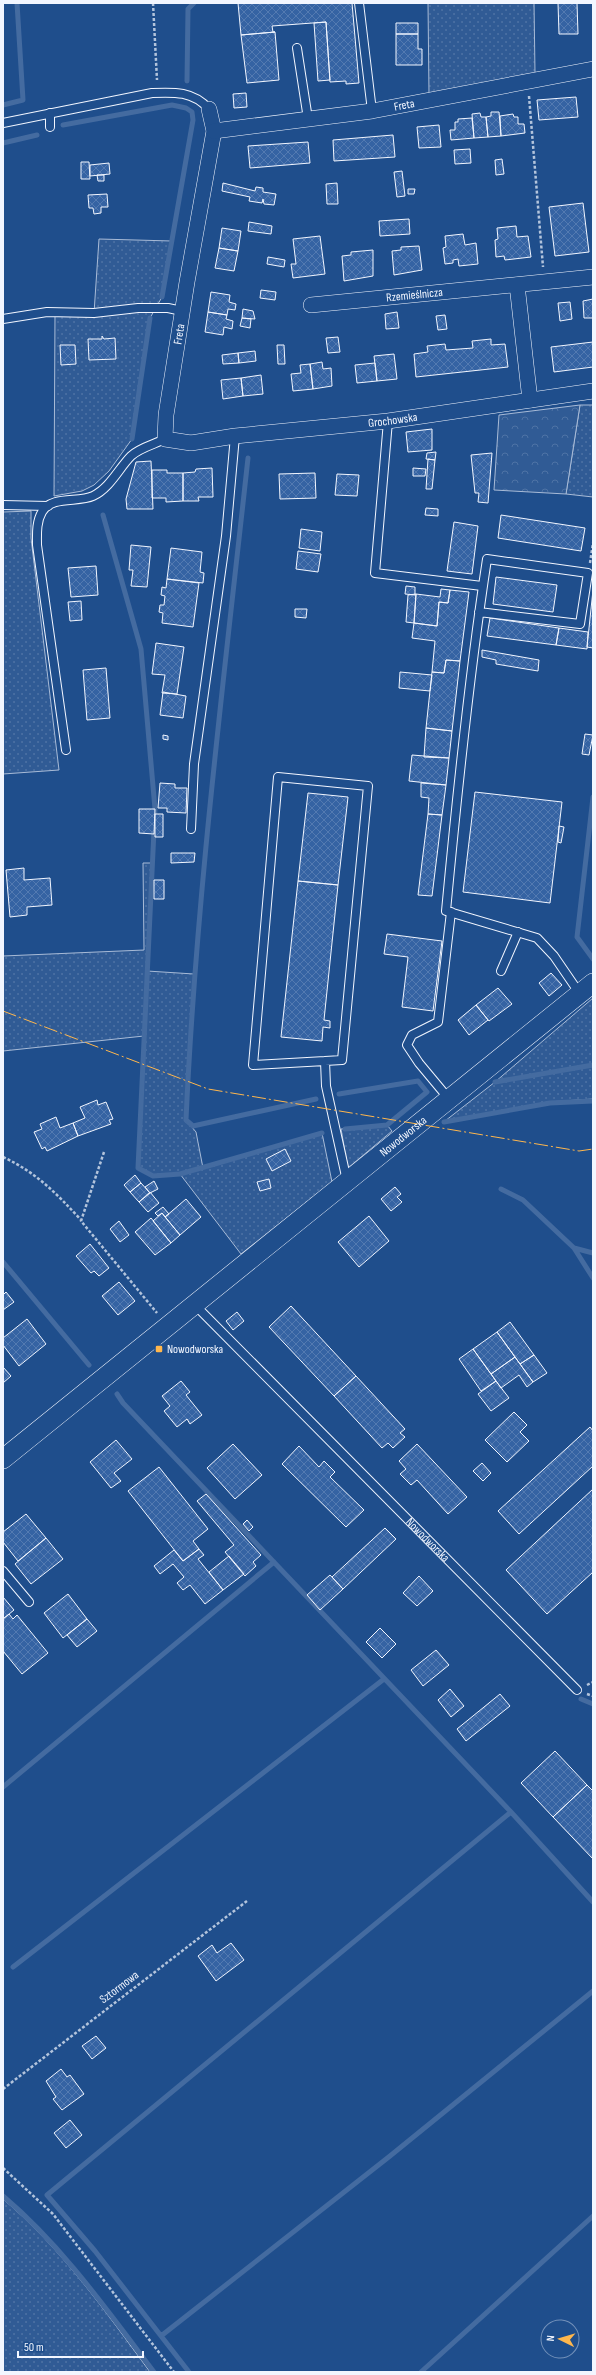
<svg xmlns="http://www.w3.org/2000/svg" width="596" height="2375" font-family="'Sofia Sans Condensed',sans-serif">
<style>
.grass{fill:url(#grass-dots);stroke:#a8bbd7}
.forest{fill:url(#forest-crowns);stroke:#a8bbd7}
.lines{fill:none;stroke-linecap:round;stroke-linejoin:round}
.stream{stroke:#446ba0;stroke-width:5}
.building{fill:url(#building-cross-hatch);stroke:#f2f6ff}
.service-casing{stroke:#f2f6ff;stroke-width:10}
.minor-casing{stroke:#f2f6ff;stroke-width:16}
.tertiary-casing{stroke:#f2f6ff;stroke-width:20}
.path{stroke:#b3c4dc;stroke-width:2.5;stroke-dasharray:3 2;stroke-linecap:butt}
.service{stroke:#1f4e8c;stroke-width:8}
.minor{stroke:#1f4e8c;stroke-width:15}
.tertiary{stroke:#1f4e8c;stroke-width:19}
.power{stroke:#ffb74d;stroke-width:1;stroke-dasharray:14 3 2 3;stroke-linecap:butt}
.poi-dot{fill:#ffb74d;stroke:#1f4e8c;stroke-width:1.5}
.labels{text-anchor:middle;stroke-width:3;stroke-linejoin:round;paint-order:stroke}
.street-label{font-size:12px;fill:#f2f6ff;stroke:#1f4e8c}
.poi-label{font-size:12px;fill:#f2f6ff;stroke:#1f4e8c;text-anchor:start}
</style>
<defs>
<pattern id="grass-dots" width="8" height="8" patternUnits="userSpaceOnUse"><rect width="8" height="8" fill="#305b95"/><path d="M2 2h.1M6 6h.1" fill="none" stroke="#4e73a5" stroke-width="1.8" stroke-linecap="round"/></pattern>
<pattern id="forest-crowns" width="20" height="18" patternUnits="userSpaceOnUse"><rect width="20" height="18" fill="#305b95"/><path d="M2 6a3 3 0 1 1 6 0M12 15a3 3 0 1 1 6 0" fill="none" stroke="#4e73a5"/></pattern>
<pattern id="building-cross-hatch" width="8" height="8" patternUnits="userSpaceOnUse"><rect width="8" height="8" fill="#3563a3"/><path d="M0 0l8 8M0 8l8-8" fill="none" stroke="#537ab1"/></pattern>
</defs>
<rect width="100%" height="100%" fill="#1f4e8c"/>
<path class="grass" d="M428,3H534L535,73L429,95Z
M99,239L172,241L162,297L150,318L132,439L109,471L94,485L82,491L54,496L55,313H94Z
M580,405H593V497L566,494Z
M31,511V538L59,770L3,774V512Z
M143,863H152L147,971L194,974L186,1120L196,1132L203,1168L322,1133L332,1182L241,1254L180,1174L153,1176L138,1168L144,1036L3,1051V956L144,950Z
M593,998V1099L548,1102L445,1121L495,1082Z
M387,1125L392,1131L348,1168L341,1129Z
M3,2199C61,2248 105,2311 150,2372H3Z"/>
<path class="forest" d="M580,405L566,494L494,490L499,415Z"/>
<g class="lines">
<path class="stream" d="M187,81L188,9L194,3
M3,105L23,100L17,3
M63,125L172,105L186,108L192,112L193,120L162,297
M3,143L37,135
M132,439L150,318
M248,458C224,678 196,898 186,1120L193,1126L316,1099
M103,515L141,649L155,809L138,1168L153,1176L180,1174L322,1133
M593,797L577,937L593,959
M495,1082L593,1065
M339,1094L418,1081L427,1092L387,1125L345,1129
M444,1122L550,1103L593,1101
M501,1189L523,1200L574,1248L593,1278
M574,1248L593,1253
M3,1262L89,1365
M117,1394L123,1403L511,1812L593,1902
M581,1699L593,1704
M3,1787L274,1562
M13,1967L384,1679
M3,2196C62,2246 107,2310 154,2372
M161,2336L390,2156L593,1991
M189,2372L95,2251L47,2195L511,1812
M421,2372L593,2216"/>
</g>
<path class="building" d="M238,3H352L359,83L346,84V81L330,82L326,22L272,26L273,32H275L241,35Z
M558,3H577L578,34H559Z
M326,22L330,80L318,81L314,23Z
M396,23H418V34H396Z
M275,32L279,80L247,83L241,35Z
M396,34H418V49H422V65H396Z
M246,93L247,107L234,108L233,94Z
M576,97L578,117L539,120L537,100Z
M491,112H499L501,136L488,137L486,117L491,116Z
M480,113L481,117H486L488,137L474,138L472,114Z
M513,114L514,117H518V124H524L525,133L501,136L500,116Z
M472,118L474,138L451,140L450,130H455V122H458V119Z
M439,125L441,147L419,148L417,127Z
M393,135L395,157L334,161L333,140Z
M308,142L310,163L250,168L248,146Z
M470,149L471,163L455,164L454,150Z
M502,159L504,174L496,175L495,160Z
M81,162H89L90,179H81Z
M109,163L110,174L90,176V165Z
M402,171L405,196L397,197L394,172Z
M97,175H104V181H98Z
M223,183L255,191L256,187L263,188V192L276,194L274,205L264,204L263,199L262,203L249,201L250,197L222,191Z
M337,183L338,204H327L326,184Z
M408,189H415L414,194H408Z
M107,194L108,207H101V213L94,214L93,208H89L88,195Z
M583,203L589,252L555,256L549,207Z
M409,219L410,234L380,236L379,221Z
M249,222L272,226L271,234L248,231Z
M516,226L517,237L528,236L531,257L505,260L504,256L496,257L495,240L498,239L497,228Z
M222,228L241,231L238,251L219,248Z
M463,234L465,245L476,243L478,264L459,266L458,259L453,260V263L445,264L443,248L446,247L445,236Z
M320,236L325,274L293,278L291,264H296L293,239Z
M419,246L422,270L394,275L392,251L401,250V247Z
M219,248L238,251L234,271L215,268Z
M373,250V276L344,281L342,256L351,255V252Z
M268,257L285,260L284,267L267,264Z
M261,290L276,292L275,300L260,298Z
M211,292L230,295L229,302L236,304L235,310L228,309L227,315L208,312Z
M593,299V318H584L583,301Z
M570,302L572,319L560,321L558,303Z
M243,309L253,311L255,319L242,318Z
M208,312L227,315L226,319L233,321L232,329L224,327L223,335L205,332Z
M397,312L399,328L386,329L385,314Z
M445,315L447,329L438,330L436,316Z
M242,318L251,319L250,328L240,326Z
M102,336L104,339L115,338L116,359L89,360L88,339H102Z
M338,337L340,352L328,353L326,338Z
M491,339V345L505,344L508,367L416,377L414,354L428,352L427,346L445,344L446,350L473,348L472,341Z
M593,342V367L554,372L551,347Z
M60,345H75L76,364L61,365Z
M277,345H284L285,364H278Z
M255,351L256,361L239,363L238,353Z
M238,353L239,363L223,364L222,355Z
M394,354L397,379L377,381L374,356Z
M322,362L323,369L331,368L332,386L313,389L310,364Z
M375,363L377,381L357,383L355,365Z
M310,364L313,389L293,391L291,374L301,373L300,365Z
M261,375L263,394L243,396L241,378Z
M241,378L243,396L223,399L221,380Z
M432,429V450L408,452L406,432Z
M436,452L435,460L426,459L427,453Z
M492,453L488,503L478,502L479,493H475L471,455Z
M428,459L435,460L432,489H426Z
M151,461L153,509H127L126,499L136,462Z
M212,468L213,497H198L199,501H183V473L195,472L196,469Z
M413,468L426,469L425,476H413Z
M152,470H167V473H183V501L166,502V498H152Z
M315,473L316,498L280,499L279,474Z
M337,474L359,475L357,496L335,495Z
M426,508L438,509V516L425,515Z
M501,515L585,528L581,551L498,538Z
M454,522L478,526L472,574L447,571Z
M301,529L322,532L320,551L299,548Z
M131,545L151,547L147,587L131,586L133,570H129Z
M171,548L202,552L200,572L204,573L203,583L167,579Z
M298,551L321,554L318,572L296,569Z
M96,566L98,595L71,597L68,568Z
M496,577L557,585L553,612L493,604Z
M167,579L199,583L193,627L162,623L163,613L159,612L160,605H164L165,596L161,595L162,587L166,588Z
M406,586L415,587V595L405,594Z
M441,589L450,590L448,603L439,602L437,626L414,623L416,594L440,597Z
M450,590L469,592L460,661L446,660L444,673L432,672L435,641L412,638L414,623L437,626L439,602L448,603Z
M593,590V648L587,647Z
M416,594L414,623L406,622L408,595Z
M81,601L82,620L70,621L68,602Z
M295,609H307L306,618L295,617Z
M490,618L559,628L556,645L487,636Z
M559,628L588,632L587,649L556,645Z
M156,643L184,647L177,694L162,693L165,675L152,674Z
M482,650L539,660L538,671L496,664V660L482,657Z
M446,660L460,661L452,731L426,728L432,672L444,673Z
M106,668L110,718L87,720L83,670Z
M400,672L432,675L430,691L399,688Z
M163,692L186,696L183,718L160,715Z
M426,728L452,731L449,758L424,757Z
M585,734L593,735L589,755L582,754Z
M163,735L168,736V740L163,739Z
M412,755L449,758L446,785L409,781Z
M160,783L175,784V788H187L186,813L167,812V808H158Z
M421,783L446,785L442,815L428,814L429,798L421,797Z
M475,792L562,802L550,903L463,892Z
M308,793L348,797L338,885L298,881Z
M139,809H155L154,834L139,833Z
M155,814H163V837H155Z
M428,814L442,815L432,896L418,895Z
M559,826L564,827L561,843L558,842Z
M171,853H195L194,862L171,863Z
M24,868V880L50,878L52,905L27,907V915L10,917L6,870Z
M154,880H164V899H154Z
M298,881L338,885L324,1020L330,1021V1028L323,1027L322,1041L281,1037Z
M387,934L442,941L433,1011L402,1007L408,957L384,954Z
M551,973L562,985L549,996L539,983Z
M498,988L512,1004L489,1021L476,1005Z
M476,1005L488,1020L469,1035L458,1020Z
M97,1100L98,1105L106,1102L113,1119L109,1120L111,1124L78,1136L73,1123L85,1118L80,1107Z
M56,1117L60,1128L73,1123L78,1136L47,1151L45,1147L42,1149L34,1132L42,1129L40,1124Z
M285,1149L291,1161L272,1171L266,1159Z
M135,1175L141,1183L130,1192L124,1185Z
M269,1179L271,1188L260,1191L257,1182Z
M154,1181L158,1189L150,1193L145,1187Z
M141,1183L150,1193L139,1202L130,1192Z
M395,1187L401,1194L397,1197L402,1202L391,1211L381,1199Z
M150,1192L159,1203L148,1212L139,1202Z
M186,1199L201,1217L180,1235L165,1217Z
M163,1207L169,1214L165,1217L162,1213L158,1216L155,1213Z
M162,1213L180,1235L171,1243L153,1221Z
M369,1216L389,1241L359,1267L338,1242Z
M151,1218L171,1243L155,1255L135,1232Z
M119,1221L129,1235L120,1242L110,1229Z
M90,1244L109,1268L99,1276L94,1271L91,1273L76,1256Z
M119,1282L135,1301L118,1315L102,1296Z
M6,1292L14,1302L3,1310V1295Z
M291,1306L356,1376L334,1396L269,1327Z
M237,1312L244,1321L233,1330L226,1321Z
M27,1319L46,1344L19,1366L3,1345V1338Z
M510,1322L534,1355L520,1364L497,1332Z
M497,1332L515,1357L491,1374L473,1349Z
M473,1349L496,1381L481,1391L459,1359Z
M534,1355L547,1373L533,1382L520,1364Z
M515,1357L533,1382L527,1387L519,1375L501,1388L491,1374Z
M3,1367L11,1376L3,1383Z
M356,1376L405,1429L400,1433L405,1437L393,1448L388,1443L382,1448L334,1396Z
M181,1381L190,1392L186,1395L202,1415L190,1424L187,1419L177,1427L164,1411L170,1406L162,1396Z
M496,1381L509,1398L491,1411L478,1394Z
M514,1412L527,1425L520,1432L529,1441L507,1462L485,1440Z
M590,1427L593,1431V1466L519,1534L498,1511Z
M116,1440L132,1459L114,1473L121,1481L111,1488L90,1462Z
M233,1444L262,1475L235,1499L207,1468Z
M417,1444L467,1497L448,1514L417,1480L411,1485L400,1474L406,1469L399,1461Z
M299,1446L319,1467L324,1461L335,1472L330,1477L364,1510L346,1527L282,1464Z
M482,1463L491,1473L483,1481L473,1471Z
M159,1467L208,1529L193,1541L199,1549L183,1561L128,1491Z
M593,1489V1572L547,1614L506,1570Z
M206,1494L261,1555L253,1562L256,1566L245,1576L225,1552L234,1545L197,1501Z
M26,1514L46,1538L18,1561L3,1542V1532Z
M247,1520L253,1527L249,1531L243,1524Z
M385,1528L396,1539L343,1589L332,1577Z
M46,1538L63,1559L31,1584L15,1564Z
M199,1549L204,1555L198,1559L223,1590L205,1604L190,1585L183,1590L177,1583L184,1577L173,1564L160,1574L154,1566L174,1550L183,1561Z
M229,1556L244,1574L223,1590L209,1572Z
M330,1575L343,1589L320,1610L307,1595Z
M419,1576L433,1591L417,1606L403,1593Z
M68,1594L87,1619L63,1638L44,1613Z
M3,1597L14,1610L3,1619Z
M9,1614L13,1619L17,1615L48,1653L22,1674L3,1651V1619Z
M87,1619L97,1631L77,1647L67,1635Z
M380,1628L396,1644L382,1658L366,1642Z
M436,1650L449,1665L423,1686L411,1670Z
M450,1689L464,1706L451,1717L438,1700Z
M500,1694L510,1706L466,1741L457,1729Z
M555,1751L587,1785L553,1817L521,1783Z
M587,1785L593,1791V1859L553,1817Z
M231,1943L244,1960L216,1981L198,1956L212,1945L217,1953Z
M96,2036L106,2048L92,2059L82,2046Z
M61,2069L67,2077L70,2075L84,2094L62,2110L53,2099L56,2097L46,2081Z
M70,2120L82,2135L66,2148L54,2133Z"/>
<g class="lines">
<g class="service-casing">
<g id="service">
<path d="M359,3L372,111"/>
<path d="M297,48L308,119"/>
<path d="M3,123L152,93C174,92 193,91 209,109"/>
<path d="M50,127V113"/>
<path d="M3,319L47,312L94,313L138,308H168L182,311"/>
<path d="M388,421L375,573L482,586"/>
<path d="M3,505L48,506"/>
<path d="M479,612L580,624L588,573L487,559C469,676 457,794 446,911L537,938L554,956L580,994"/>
<path d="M66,750L37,545C37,535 36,522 42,512C52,495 78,503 93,496C110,488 119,468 131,456C139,448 155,444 165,439"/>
<path d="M191,829L194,764L226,536L235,436"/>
<path d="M501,971L518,932"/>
<path d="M325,1061L253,1065L278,777L368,786L342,1060L325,1061L326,1086L347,1181"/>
<path d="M449,1099L419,1063L407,1045L412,1035L438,1022L451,912"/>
<path id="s1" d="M194,1304L577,1690"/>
<path d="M3,1571L29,1602"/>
</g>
</g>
<g class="minor-casing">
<g id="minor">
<path id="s2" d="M209,109L214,131L187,282L166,415L165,439L191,443L235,436L388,421L593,391"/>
<path id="s3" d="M214,131L372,111L593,69"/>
<path d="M517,285L530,400"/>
<path id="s4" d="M311,305L593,277"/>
</g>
</g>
<g class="tertiary-casing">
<g id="tertiary">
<path id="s5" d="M3,1459L593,983"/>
</g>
</g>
<path class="path" d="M153,3L157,80
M529,96L543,267
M590,563L593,543
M104,1152L81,1221L157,1313
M3,1157C37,1173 56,1193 81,1220
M587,1685L593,1682
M587,1694L593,1696
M3,2089L247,1901
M3,2168L53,2214L174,2372"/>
<use href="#service" class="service"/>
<use href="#minor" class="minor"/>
<use href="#tertiary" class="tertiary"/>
<path class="power" d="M3,1011L208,1089L579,1151L593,1149"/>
</g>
<rect class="poi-dot" x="155" y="1345" width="8" height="8" rx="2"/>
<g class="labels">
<g class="street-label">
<text dy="4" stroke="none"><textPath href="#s3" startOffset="192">Freta</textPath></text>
<text dy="4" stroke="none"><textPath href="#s4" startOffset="104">Rzemieślnicza</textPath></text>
<text transform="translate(179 334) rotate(-81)" y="4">Freta</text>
<text dy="4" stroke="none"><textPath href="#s2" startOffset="564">Grochowska</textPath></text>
<text dy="4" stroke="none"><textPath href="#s5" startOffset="514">Nowodworska</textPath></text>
<text dy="4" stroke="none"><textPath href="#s1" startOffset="332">Nowodworska</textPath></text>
<text transform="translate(119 1987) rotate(-37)" y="4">Sztormowa</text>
</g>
<g class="poi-label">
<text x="167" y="1353">Nowodworska</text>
</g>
</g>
<rect width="596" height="2375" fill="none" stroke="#f2f6ff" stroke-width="8"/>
<g transform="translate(560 2339) rotate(275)"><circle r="19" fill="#1f4e8c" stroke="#7391ba"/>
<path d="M0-3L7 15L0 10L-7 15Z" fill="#ffb74d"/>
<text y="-6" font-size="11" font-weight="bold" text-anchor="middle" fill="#f2f6ff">N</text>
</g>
<path d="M18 2351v6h125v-6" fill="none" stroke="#f2f6ff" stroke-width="2"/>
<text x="24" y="2351" font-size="12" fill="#f2f6ff" stroke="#1f4e8c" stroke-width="3" paint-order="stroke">50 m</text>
</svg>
